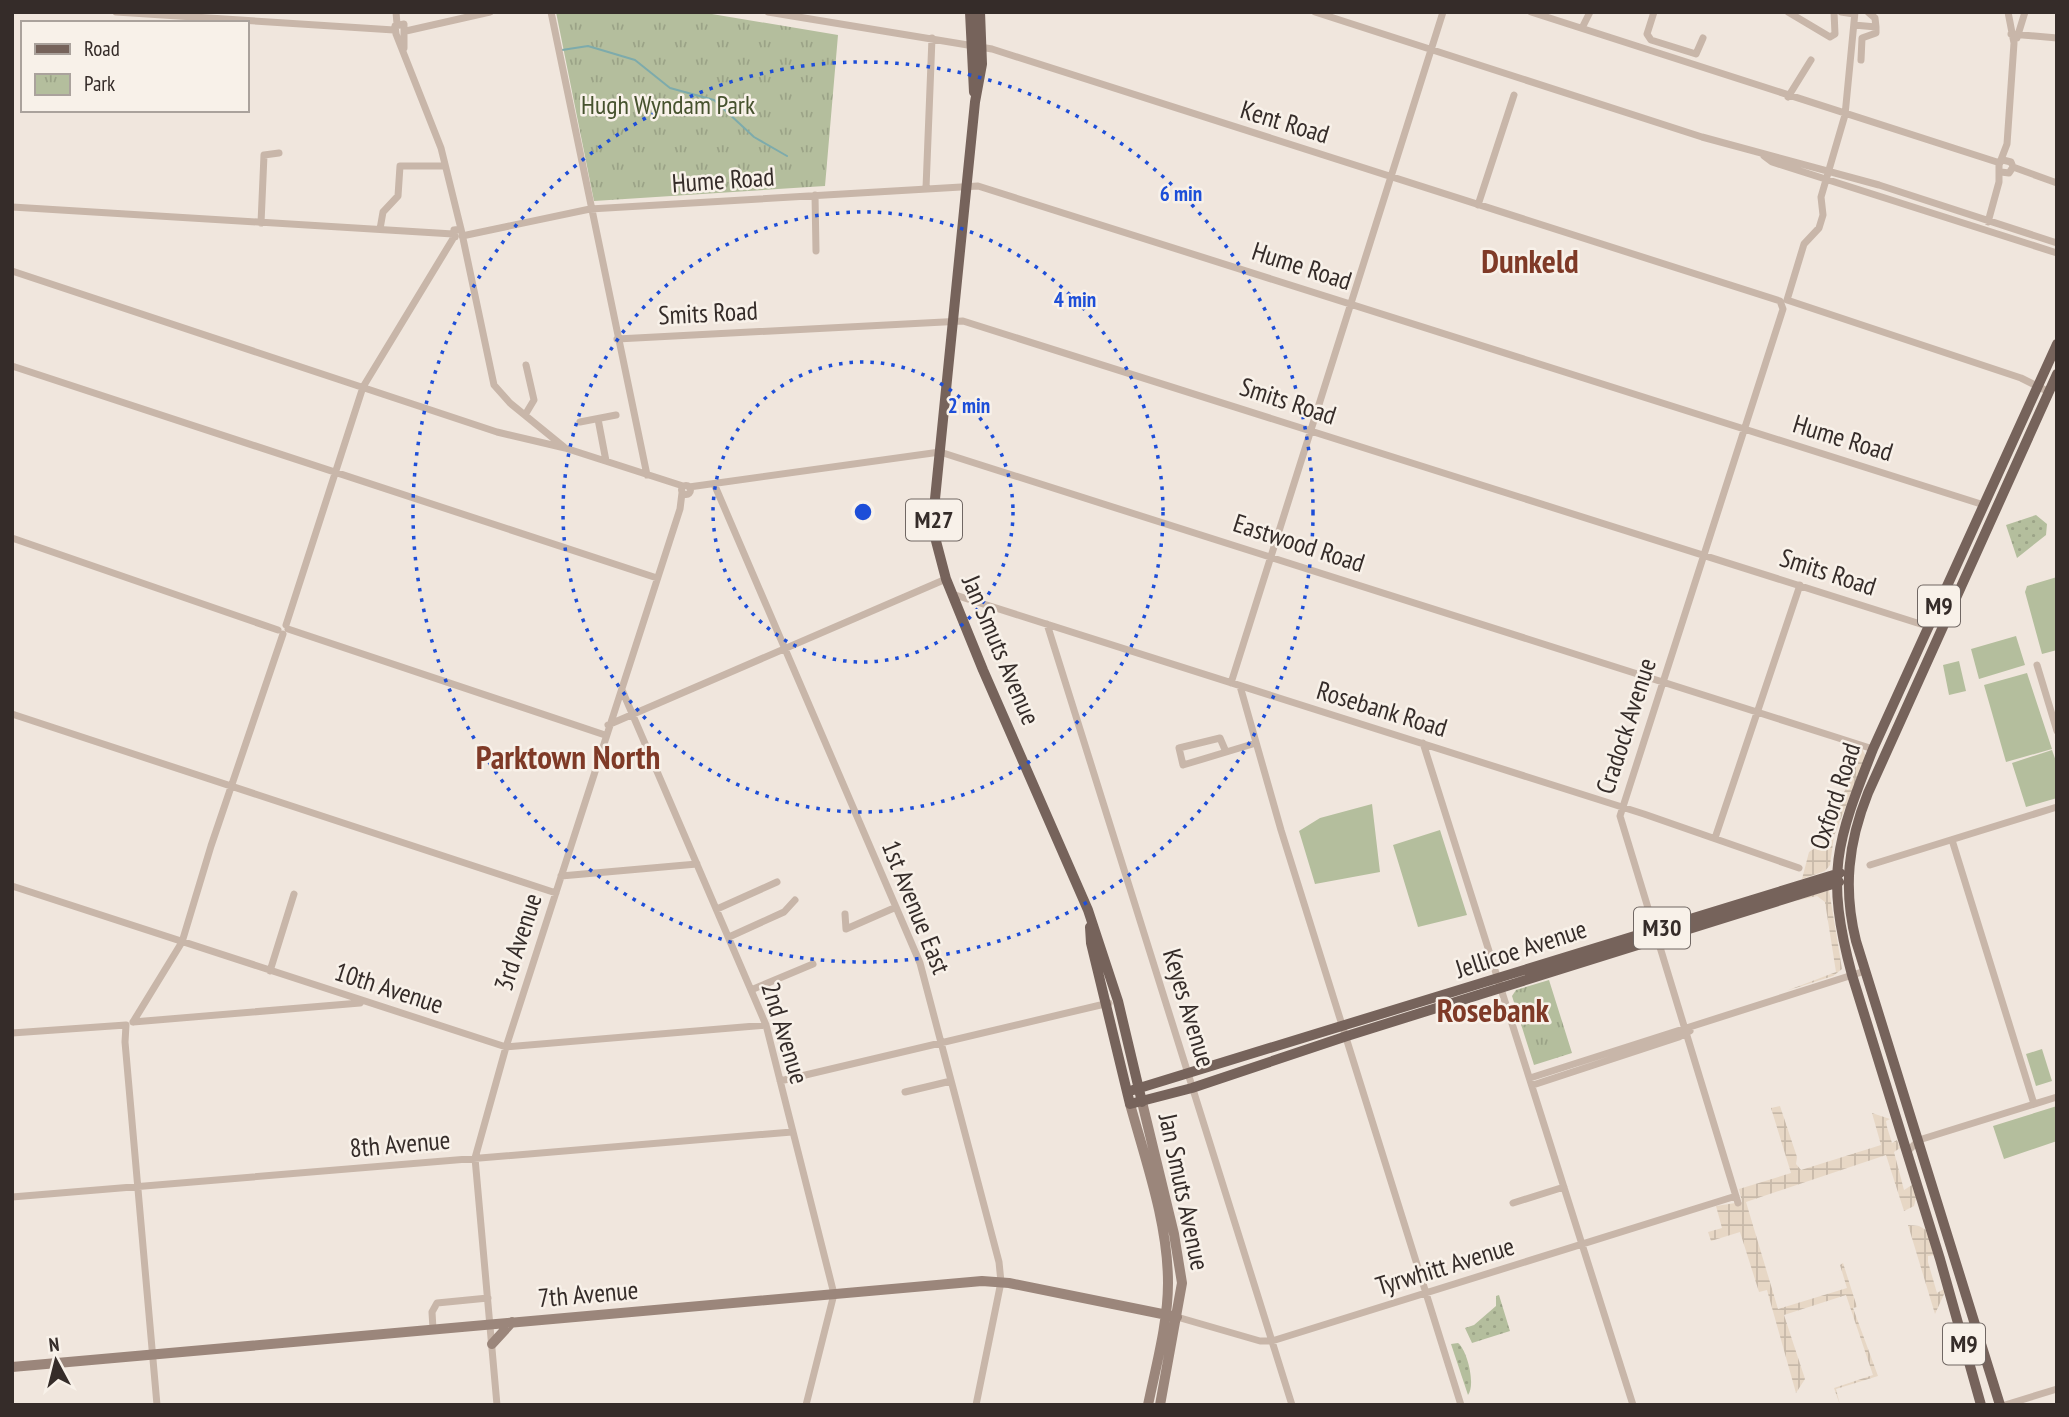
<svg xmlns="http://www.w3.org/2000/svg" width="2069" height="1417" font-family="'PT Sans Narrow',sans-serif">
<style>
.grass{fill:url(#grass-dots)}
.park{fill:url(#park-tufts)}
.garden{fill:#b4be9d}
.plaza{fill:url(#plaza-grid)}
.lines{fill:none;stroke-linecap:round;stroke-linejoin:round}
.stream{stroke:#7dabac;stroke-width:2}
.minor{stroke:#c8b6a9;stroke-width:7}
.secondary{stroke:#9b867b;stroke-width:10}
.primary{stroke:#76635b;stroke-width:10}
.ring{fill:none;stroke:#1d4ed8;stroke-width:3.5;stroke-dasharray:3.5 7}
.labels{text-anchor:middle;stroke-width:5;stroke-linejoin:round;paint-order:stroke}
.shield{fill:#f8f1e9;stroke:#706763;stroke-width:2}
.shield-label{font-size:24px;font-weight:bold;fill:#352c29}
.park-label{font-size:26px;fill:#46522e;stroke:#f8f1e9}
.street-label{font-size:26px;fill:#352c29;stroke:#f8f1e9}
.district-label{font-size:33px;font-weight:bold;fill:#7f3a27;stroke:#f8f1e9}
.centre{fill:#1d4ed8;stroke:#f8f1e9;stroke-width:3.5}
.ring-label{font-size:21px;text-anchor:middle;font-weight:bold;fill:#1d4ed8;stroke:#f8f1e9;stroke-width:5;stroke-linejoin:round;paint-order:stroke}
</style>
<defs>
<pattern id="grass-dots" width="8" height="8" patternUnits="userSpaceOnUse" patternTransform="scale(1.75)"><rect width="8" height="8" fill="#b4be9d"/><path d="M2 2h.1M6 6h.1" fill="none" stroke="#9ba387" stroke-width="1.8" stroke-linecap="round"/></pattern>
<pattern id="park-tufts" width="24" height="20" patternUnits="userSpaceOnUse" patternTransform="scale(1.75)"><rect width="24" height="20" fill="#b4be9d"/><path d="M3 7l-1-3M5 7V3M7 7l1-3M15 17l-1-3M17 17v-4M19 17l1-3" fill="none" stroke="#9ba387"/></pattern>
<pattern id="plaza-grid" width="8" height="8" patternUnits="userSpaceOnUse" patternTransform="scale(1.75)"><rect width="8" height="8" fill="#e7d7c5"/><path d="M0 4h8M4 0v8" fill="none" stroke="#c7b9a9"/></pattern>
</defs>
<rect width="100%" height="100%" fill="#f0e6dd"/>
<path class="grass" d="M2036,515L2047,524L2046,535L2017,558L2006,525Z
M1499,1295L1510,1331L1472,1343L1465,1328L1474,1325L1496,1306V1296Z
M1458,1343C1467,1350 1476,1384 1468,1395L1451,1344Z"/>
<path class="park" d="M556,12H700L838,35L825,186L594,201Z
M1549,980L1572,1053L1534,1065L1512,996L1516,990Z"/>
<path class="garden" d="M2057,577V650L2042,654L2025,592L2027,586Z
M2016,636L2025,665L1979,679L1971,649Z
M1959,661L1966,691L1949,695L1943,665Z
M2027,673L2052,749L2006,762L1984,685Z
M2052,750L2057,764V798L2026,807L2012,763Z
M1372,804L1380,872L1315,884L1299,831L1320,818Z
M1440,830L1467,915L1418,927L1393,845Z
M2042,1049L2052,1081L2036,1086L2026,1054Z
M2057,1106V1141L2004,1159L1993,1126Z"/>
<path class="plaza" d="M1862,749L1866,756L1834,836L1830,865L1825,871L1802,879L1809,852L1823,843Z
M1829,890L1842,969L1833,976L1786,991L1836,972L1825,902L1817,896L1795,901Z
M1780,1106L1797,1157L1796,1164L1801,1170L1881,1145L1872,1113L1890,1119L1886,1121L1887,1127L1892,1143L1897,1140L1900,1148L1894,1152L1904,1190L1912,1185L1916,1198L1914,1206L1904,1211L1886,1155L1746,1202L1778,1309L1847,1288L1840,1265L1843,1263L1857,1307L1853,1308L1878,1376L1836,1389L1840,1405L1834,1388L1873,1375L1846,1295L1784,1315L1805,1379L1796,1393L1767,1290L1759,1292L1740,1232L1711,1241L1708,1232L1722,1228L1716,1206L1742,1202L1739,1189L1791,1173L1771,1108Z
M1908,1225L1919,1226L1926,1230L1934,1255L1928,1256V1262L1937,1293L1944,1289L1945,1292L1935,1314Z"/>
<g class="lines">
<path class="stream" d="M562,50L588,46L635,60L670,88L714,100L754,137L787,156"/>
<path class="minor" d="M116,12L394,30
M396,12L397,24
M551,12L647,475
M768,12L992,49L1780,301L1783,309L1620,816L1738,1203
M1315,12L1702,137L1879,185L2057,243
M1531,12L2000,163
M1654,12L1647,34L1651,40L1696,54L1703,38
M1788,12L1830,37L1835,34L1834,12
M1841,12L1854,14
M1855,12L1845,115L1821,197L1823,215L1819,228L1804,244L1787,300L2021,378L2049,392
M1868,12L1875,18L1876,27
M1854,25L1876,27V33L1862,38L1861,60
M1582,28L1590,12
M406,31L490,12
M396,34L441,148L461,229
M396,34L395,26L404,24V48
M2011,34L2057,38
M2017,38L2025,12
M1788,97L1811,60
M1764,156L1772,162L2057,253
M2013,167L2057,183
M2001,172L2009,173L2013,167L2011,162L2003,160
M926,188L932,38
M815,195L816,251
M1478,205L1514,95
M12,207L453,234
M1988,222L1999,182V165L2007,144L2014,43L2008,12
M261,223L264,155L279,153
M380,229L383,212L398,196L400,166H445
M462,236L590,209L978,186L1984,505
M455,237L454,230L461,229L494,385L510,403L564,447
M12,271L497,432L565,448L683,486
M617,339L963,321L1930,627
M12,366L657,578
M525,415L534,400L526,365
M598,419L606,461
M580,422L616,415
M681.5 490a4.5 4.5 0 1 1 9 0a4.5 4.5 0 1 1-9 0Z
M715,486L920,963L999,1262L1001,1282L976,1405
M689,487L940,452L1873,749
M12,538L278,630
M952,594L1644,814L1799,868
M1047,624L1292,1405
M286,625L363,387L454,237
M288,629L605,735
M2037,665L2057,731
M1231,683L1443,12
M1240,686L1281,830L1461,1405
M622,690L766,1025L834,1294L806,1405
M12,714L556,893
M608,725L946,579
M1423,743L1633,1405
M1226,752L1220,738L1179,748L1183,765L1256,743
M1715,838L1800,585
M1952,840L2034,1104
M1870,865L2057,807
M561,876L697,864
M12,886L506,1047L766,1025
M717,909L777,882
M845,914L846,929L894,908
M729,937L784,912L795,900
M270,971L294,894
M751,990L813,964
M133,1022L182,942L211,846L283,634
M133,1022L360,1003
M126,1025L125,1042L157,1405
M12,1033L126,1025
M1530,1078L1865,971
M780,1081L1109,1003
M1533,1085L1679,1037L1690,1031
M905,1092L951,1081
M1907,1152L1919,1140L2057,1097
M12,1197L792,1132
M1513,1203L1564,1187
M1177,1317L1260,1341H1272L1736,1196
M433,1329L432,1312L437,1303L488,1298
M497,1405L475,1158L506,1047L680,509L682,493
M2005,1405L2057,1389"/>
<path class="secondary" d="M1142,1102L1174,1234L1182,1283L1160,1405
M1130,1104C1146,1162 1168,1223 1168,1283C1168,1323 1156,1366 1148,1405
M492,1344L512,1322
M12,1367L982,1281L1009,1283L1177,1317"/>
<path class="primary" d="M970,12L974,92
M980,12L982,64L975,102L935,499L936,541L946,579L983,670L1088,910L1118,1001L1142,1102
M1090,927L1091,943L1130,1104L1192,1088L1347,1036L1839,882
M1133,1090L1840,873
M1981,1405L1940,1259L1852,975C1825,874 1836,843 1873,749L2057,344
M2000,1405L1856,941C1843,889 1848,843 1868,793L2057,374"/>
</g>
<g class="ring">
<circle cx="863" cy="512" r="150"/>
<circle cx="863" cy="512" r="300"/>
<circle cx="863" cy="512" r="450"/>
</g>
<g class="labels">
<g class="shield">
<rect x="906" y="499.5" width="56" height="41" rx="5"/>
<rect x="1918" y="585.5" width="42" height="41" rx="5"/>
<rect x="1634" y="907.5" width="56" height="41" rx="5"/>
<rect x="1943" y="1323.5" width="42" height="41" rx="5"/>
</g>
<g class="shield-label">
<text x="934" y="528">M27</text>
<text x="1939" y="614">M9</text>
<text x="1662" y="936">M30</text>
<text x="1964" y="1352">M9</text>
</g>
<g class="park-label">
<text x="668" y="114">Hugh Wyndam Park</text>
</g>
<g class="street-label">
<text transform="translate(1285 122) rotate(17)" y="9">Kent Road</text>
<text transform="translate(723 180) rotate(-4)" y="9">Hume Road</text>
<text transform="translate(1302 266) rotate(18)" y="9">Hume Road</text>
<text transform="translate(708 313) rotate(-3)" y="9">Smits Road</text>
<text transform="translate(1288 401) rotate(18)" y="9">Smits Road</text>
<text transform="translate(1843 438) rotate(17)" y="9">Hume Road</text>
<text transform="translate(1299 543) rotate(18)" y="9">Eastwood Road</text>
<text transform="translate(1828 572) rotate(18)" y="9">Smits Road</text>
<text transform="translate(1001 650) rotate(67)" y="9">Jan Smuts Avenue</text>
<text transform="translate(1382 709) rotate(17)" y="9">Rosebank Road</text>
<text transform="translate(1626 726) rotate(-72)" y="9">Cradock Avenue</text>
<text transform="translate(1835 796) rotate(-72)" y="9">Oxford Road</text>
<text transform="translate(916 907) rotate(68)" y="9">1st Avenue East</text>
<text transform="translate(518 942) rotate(-72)" y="9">3rd Avenue</text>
<text transform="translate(1521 949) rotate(-18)" y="9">Jellicoe Avenue</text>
<text transform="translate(389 988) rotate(18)" y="9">10th Avenue</text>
<text transform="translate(1189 1008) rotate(73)" y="9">Keyes Avenue</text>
<text transform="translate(785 1033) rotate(73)" y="9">2nd Avenue</text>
<text transform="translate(400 1144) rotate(-5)" y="9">8th Avenue</text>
<text transform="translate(1184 1192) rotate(78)" y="9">Jan Smuts Avenue</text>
<text transform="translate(1445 1266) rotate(-17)" y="9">Tyrwhitt Avenue</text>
<text transform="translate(588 1294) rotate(-5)" y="9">7th Avenue</text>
</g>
<g class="district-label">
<text x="1530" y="273">Dunkeld</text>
<text x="568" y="769">Parktown North</text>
<text x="1493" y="1022">Rosebank</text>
</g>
</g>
<circle cx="863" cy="512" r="10" class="centre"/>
<g class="ring-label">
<text x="1181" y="201">6 min</text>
<text x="1075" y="307">4 min</text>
<text x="969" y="413">2 min</text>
</g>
<rect width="2069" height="1417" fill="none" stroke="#352c29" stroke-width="28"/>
<rect x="21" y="21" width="228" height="91" fill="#f8f1e9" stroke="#aaa29c" stroke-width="2"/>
<rect x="35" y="44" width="35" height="10" fill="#76635b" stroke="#aaa29c" stroke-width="2"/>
<text x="84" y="56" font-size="21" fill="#352c29">Road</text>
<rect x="35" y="74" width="35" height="21" fill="url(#park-tufts)" stroke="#aaa29c" stroke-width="2"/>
<text x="84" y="91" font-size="21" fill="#352c29">Park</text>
<g transform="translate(56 1361) rotate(353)" stroke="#f8f1e9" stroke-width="5" paint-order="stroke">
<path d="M0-5L12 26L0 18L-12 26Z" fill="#352c29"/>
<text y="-10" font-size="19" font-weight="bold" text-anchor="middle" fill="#352c29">N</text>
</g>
</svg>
